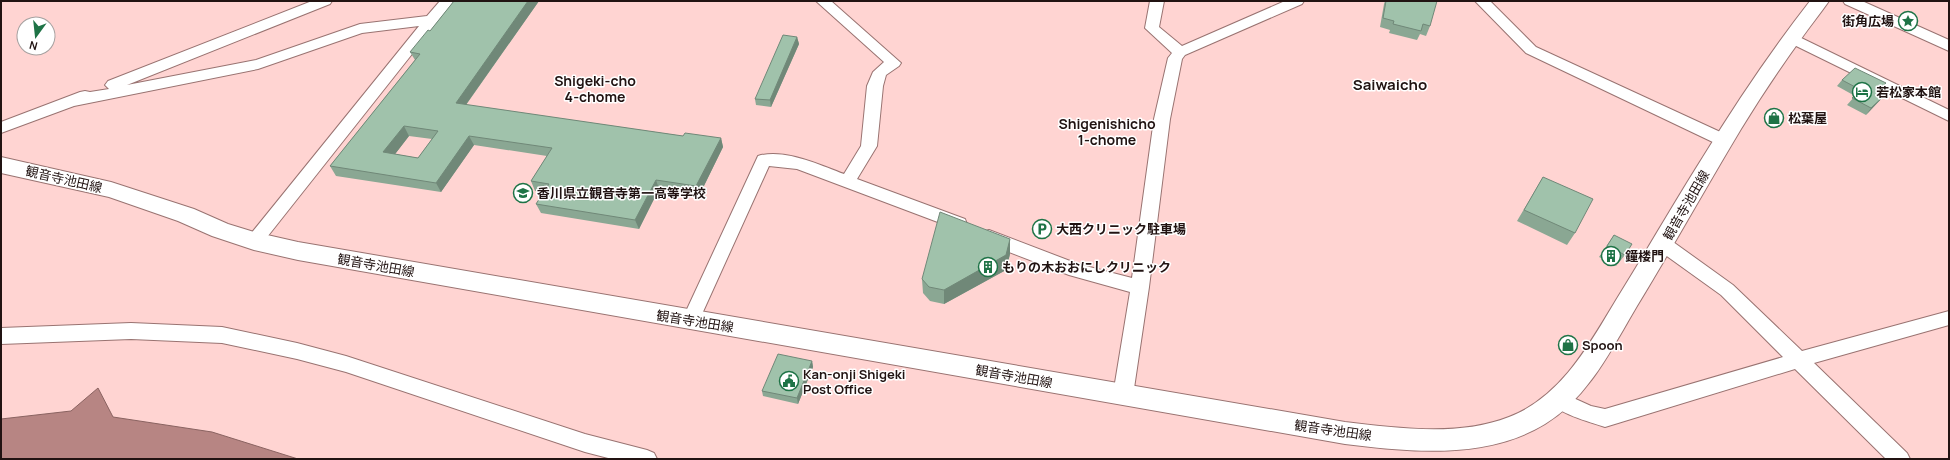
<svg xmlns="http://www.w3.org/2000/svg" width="1950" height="460" font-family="Manrope,'Noto Sans JP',sans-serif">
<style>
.water{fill:#b78583;stroke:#8a6361}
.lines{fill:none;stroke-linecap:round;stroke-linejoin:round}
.minor-casing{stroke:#997371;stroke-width:2}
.primary-casing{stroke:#997371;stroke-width:2}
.minor{fill:#fff;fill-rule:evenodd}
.primary{fill:#fff;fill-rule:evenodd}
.wall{fill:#8aa793;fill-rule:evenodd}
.shaded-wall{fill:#708878}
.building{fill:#a0c2ab;stroke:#708878;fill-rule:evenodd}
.labels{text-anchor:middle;stroke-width:3;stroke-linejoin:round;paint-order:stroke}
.poi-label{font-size:13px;font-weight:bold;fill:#211312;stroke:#fff;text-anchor:start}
.street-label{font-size:13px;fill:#211312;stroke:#fff}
.neighbourhood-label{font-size:14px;font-weight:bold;fill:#211312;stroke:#fff}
.quarter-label{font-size:15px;font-weight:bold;fill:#211312;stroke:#fff}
</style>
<rect width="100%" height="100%" fill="#ffd4d2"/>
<path class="water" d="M98,388L113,417L212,432L298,459H1V419L71,411Z"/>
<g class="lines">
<g class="minor-casing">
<path id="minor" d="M312,1H332L330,4L127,85L256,60L360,24L427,16L440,1H454L260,246L254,248L248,246L245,241L419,26L362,33L258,69L74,106L1,133V122L80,92L85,91L90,92L109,89L105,85L108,81Z
M816,1H831L901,63L899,66L886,75L883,86L877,146L857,179L965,219L967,224L965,229L959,230L797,169L769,166L697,325L691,327L685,325L682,320L758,156C784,148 820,165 844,174L861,146L867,86L873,72L884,62Z
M1150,1H1164L1159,27L1182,46L1285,1H1304L1302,4L1185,55L1182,59L1170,119L1149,287L1133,395L1130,401L1123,403L1116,401L1113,395L1130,292L1069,275L983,242L980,237L983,232L989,230L1078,264L1132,278L1154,119L1168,58L1172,53L1145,28Z
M1475,1H1490L1536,47L1729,136L1731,140L1729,144L1723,146L1717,144L1526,53Z
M1843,1H1862L1949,40V51L1845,4Z
M1791,33L1949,110V121L1786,41L1784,38L1786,35Z
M1663,237L1669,239L1733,285L1802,351L1949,311V325L1814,363L1907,453L1910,459H1886L1795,369L1605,427C1590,422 1555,413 1548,399L1551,393L1558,391L1591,406L1605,409L1783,357L1721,295L1657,249L1654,244L1657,239Z
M131,323L222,327L297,343L346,356L585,434L647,450L654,453L657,459H612L585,452L346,372L297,359L222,343L131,339L1,344V328Z"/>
</g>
<g class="primary-casing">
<path id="primary" d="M1810,1H1829C1820,14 1810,26 1801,39C1780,68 1760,98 1741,129C1706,187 1673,247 1637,306C1612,348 1589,397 1545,424C1486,460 1411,452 1345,444L298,260L254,250L212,236L178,221L109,197L1,173V157L111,182L194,209L228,224L254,232L298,242L1345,422C1397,428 1458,437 1509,417C1564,396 1592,339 1621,292C1649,247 1675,201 1703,157C1736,103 1771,51 1810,1Z"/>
</g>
<use href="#minor" class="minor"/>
<use href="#primary" class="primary"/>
</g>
<path class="wall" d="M454,1H539L466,105L683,136L721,138L723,147L699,196L659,189L639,229L541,213L536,204L544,192L535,191L531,181L547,156L474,145L441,192L336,176L330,166L415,60L410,52L430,31ZM409,136L432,139L418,158L395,154Z
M1385,1L1430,26L1426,36L1420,34L1417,40L1389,33L1390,30L1380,27L1384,4Z
M797,37L799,44L771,107L756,105L755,99Z
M1842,80L1879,90L1886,94L1866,115L1847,105L1855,96L1837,86Z
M1543,177L1575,233L1567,245L1517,221Z
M1614,235L1625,255L1616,266L1599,257Z
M1010,254L1006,270L944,304L930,301L923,293L922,279Z
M812,361L813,367L798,404L763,396L762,391Z"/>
<path class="shaded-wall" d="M528,1H539L460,113L456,103Z
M797,37L799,44L771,107L770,100Z
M1886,94L1880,100L1866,115L1871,108Z
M404,126L409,136L389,162L383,152Z
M469,136L474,145L441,192L436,183Z
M721,138L723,147L699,196L696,186Z
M656,180L659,189L639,229L635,220Z
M1010,239V254L1006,270L944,304V290Z
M812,361L813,367L798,404L797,398Z"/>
<path class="building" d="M454,1H528L456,103L683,136L685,133L721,138L696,186L656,180L635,220L536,204L549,184L531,181L552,148L469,136L436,183L330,166L420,54L410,52L428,30L430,31ZM404,126L438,131L418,158L383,152Z
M1386,1H1437L1430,26L1423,24L1421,31L1393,24L1394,21L1383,18Z
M783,35L797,37L770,100L755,99Z
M1855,68L1886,83L1878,90L1886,94L1871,108L1852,98L1861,90L1842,80Z
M1543,177L1593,199L1575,233L1524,210Z
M940,212L1010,239L1006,255L944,290L929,287L922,279Z
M1614,235L1632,244L1625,255L1607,246Z
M778,354L812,361L797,398L762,391Z"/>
<defs>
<g id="sight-ring" transform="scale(1)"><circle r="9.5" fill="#fff" stroke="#1e7346" stroke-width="1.5"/><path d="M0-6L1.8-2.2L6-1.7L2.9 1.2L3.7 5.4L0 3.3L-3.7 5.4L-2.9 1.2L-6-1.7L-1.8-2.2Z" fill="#1e7346"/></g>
<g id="hotel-ring" transform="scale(1)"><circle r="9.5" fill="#fff" stroke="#1e7346" stroke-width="1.5"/><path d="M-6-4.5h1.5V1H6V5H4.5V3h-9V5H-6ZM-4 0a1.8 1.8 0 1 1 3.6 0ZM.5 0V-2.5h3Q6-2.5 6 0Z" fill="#1e7346"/></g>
<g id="shop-ring" transform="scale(1)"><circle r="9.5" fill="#fff" stroke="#1e7346" stroke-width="1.5"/><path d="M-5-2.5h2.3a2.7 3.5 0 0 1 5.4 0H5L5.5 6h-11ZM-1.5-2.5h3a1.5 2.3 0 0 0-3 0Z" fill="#1e7346"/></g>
<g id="school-ring" transform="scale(1)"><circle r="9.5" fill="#fff" stroke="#1e7346" stroke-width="1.5"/><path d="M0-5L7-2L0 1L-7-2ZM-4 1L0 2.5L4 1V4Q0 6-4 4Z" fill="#1e7346"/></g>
<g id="parking-ring" transform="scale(1)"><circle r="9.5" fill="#fff" stroke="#1e7346" stroke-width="1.5"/><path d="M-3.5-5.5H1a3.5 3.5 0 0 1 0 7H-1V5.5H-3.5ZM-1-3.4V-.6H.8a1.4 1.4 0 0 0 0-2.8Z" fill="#1e7346"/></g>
<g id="building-ring" transform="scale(1)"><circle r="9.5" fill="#fff" stroke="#1e7346" stroke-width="1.5"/><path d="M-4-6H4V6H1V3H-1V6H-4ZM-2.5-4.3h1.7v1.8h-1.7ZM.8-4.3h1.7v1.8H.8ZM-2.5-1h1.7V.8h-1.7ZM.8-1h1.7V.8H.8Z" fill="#1e7346"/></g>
<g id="civic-ring" transform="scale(1)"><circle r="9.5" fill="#fff" stroke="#1e7346" stroke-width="1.5"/><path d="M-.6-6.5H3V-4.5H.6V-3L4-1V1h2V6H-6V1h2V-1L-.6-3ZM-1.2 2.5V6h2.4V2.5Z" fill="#1e7346"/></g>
</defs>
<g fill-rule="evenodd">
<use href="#sight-ring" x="1908" y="21"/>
<use href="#hotel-ring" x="1862" y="92"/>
<use href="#shop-ring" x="1774" y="118"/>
<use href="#school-ring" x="523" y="193"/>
<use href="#parking-ring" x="1042" y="229"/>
<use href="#building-ring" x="1611" y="256"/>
<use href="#building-ring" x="988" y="267"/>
<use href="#shop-ring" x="1568" y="345"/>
<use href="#civic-ring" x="789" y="381"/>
</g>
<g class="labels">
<g class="poi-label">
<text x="1894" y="26" text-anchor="end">街角広場</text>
<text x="1876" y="97">若松家本館</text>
<text x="1788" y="123">松葉屋</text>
<text x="537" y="198">香川県立観音寺第一高等学校</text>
<text x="1056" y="234">大西クリニック駐車場</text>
<text x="1625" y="261">鐘楼門</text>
<text x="1002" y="272">もりの木おおにしクリニック</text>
<text x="1582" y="350">Spoon</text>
<text x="803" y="379">Kan-onji Shigeki<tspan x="803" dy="15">Post Office</tspan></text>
</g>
<g class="street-label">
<text transform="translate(64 179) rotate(13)" y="5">観音寺池田線</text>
<text transform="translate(1686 205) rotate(-60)" y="5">観音寺池田線</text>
<text transform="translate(376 265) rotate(10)" y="5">観音寺池田線</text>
<text transform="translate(695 321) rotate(9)" y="5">観音寺池田線</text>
<text transform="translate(1014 376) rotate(10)" y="5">観音寺池田線</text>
<text transform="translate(1333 430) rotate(8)" y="5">観音寺池田線</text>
</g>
<g class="neighbourhood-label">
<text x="595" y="86">Shigeki-cho<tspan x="595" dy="16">4-chome</tspan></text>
<text x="1107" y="129">Shigenishicho<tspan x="1107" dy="16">1-chome</tspan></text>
</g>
<g class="quarter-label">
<text x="1390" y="90">Saiwaicho</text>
</g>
</g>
<rect width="1950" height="460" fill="none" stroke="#211312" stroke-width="4"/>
<g transform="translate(36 36) rotate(195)"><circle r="19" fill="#ffffff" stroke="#a6a1a0"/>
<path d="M0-3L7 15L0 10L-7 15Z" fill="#1e7346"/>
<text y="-6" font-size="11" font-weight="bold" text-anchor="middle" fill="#211312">N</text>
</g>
</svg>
